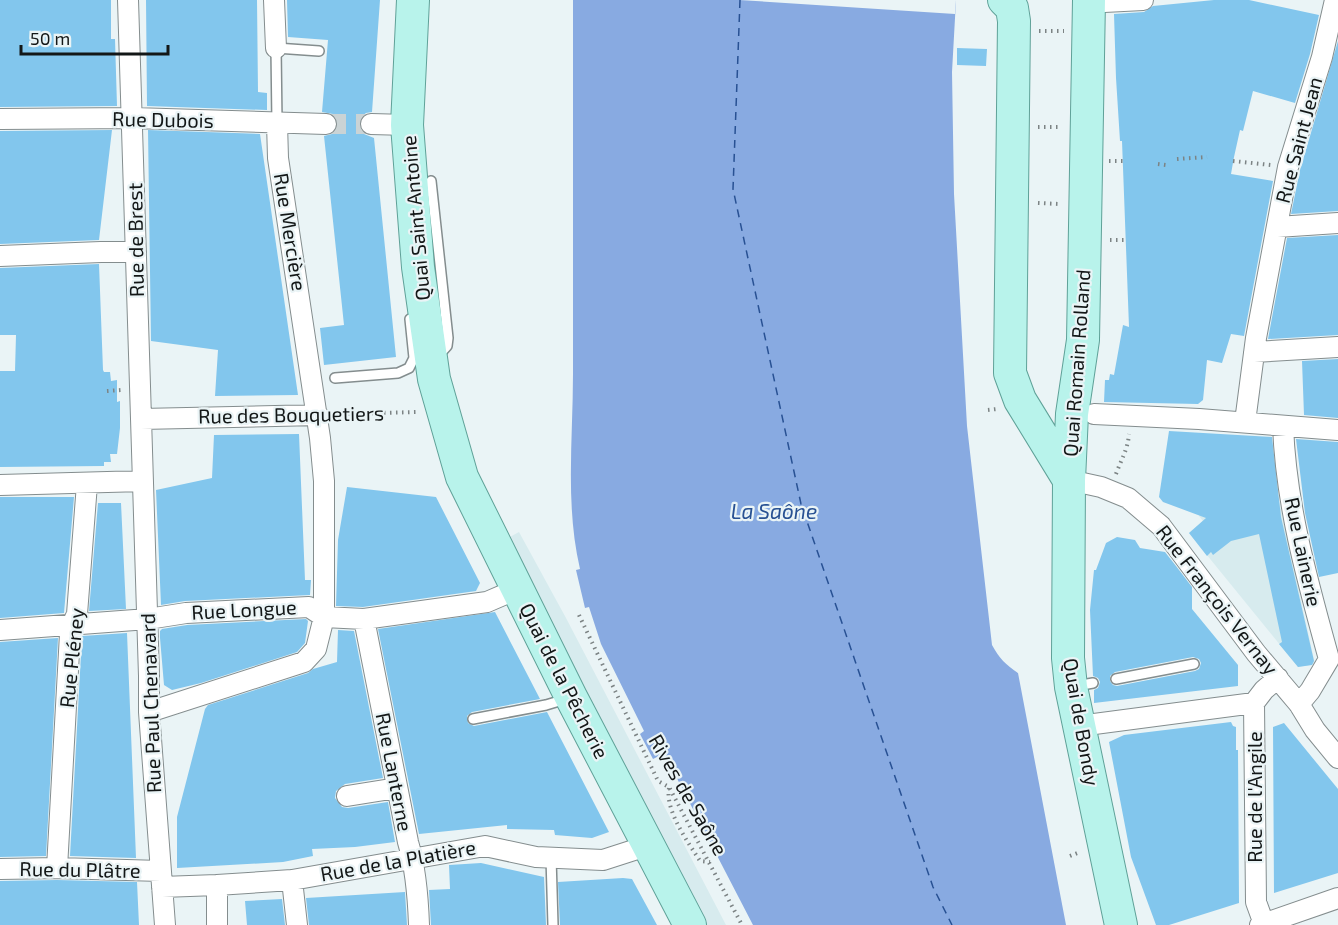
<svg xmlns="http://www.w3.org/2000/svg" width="1338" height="925" font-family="'Exo 2',sans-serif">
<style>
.built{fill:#d7ebee}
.water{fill:#88aae1}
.pier{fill:#eaf4f6}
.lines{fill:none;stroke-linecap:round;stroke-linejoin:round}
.ferry{stroke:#285193;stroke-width:1.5;stroke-dasharray:8 6;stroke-linecap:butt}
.building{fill:#82c6ed;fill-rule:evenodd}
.street-tunnel{stroke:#cad3d5;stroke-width:20;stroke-dasharray:20 10;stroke-linecap:butt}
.lane-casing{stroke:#848d8e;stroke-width:12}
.street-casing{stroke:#848d8e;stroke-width:22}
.primary-casing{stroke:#5fa198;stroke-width:34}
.path{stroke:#7c8384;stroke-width:4;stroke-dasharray:1.5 4.5;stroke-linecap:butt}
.lane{stroke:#fff;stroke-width:9}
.street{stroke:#fff;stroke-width:20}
.primary{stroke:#b8f3eb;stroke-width:32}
.labels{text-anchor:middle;stroke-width:4.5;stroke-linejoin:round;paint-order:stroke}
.street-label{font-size:20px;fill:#131717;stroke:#eaf4f6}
.water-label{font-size:21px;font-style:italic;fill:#285193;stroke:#eaf4f6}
</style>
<rect width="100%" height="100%" fill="#eaf4f6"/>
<path class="built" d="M1251,496L1279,500L1315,664L1298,667L1189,533L1203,521L1199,516L1202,498Z
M519,532L566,618L726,925H695L493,546Z"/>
<path class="water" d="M573,0H956L952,72L954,194L967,426L992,645C999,658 1006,665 1018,673L1066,925H753L669,763L665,758L660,761L657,757L653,759L640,734L644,731L601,644L589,607L585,608L576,570L580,569C565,505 573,438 573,374C573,249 573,125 573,0Z"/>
<path class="pier" d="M739,0H956L955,14Z"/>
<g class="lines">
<path class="ferry" d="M740,0L733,189L801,504L933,887L952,925"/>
</g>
<path class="building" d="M0,0H111V39H115L117,106L0,107Z
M146,0H257L258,92L267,93V110L147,106Z
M287,0H380L372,112L366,113L361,117L359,124L364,134L374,138L396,357L324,365L320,328L344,325L324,136L332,134L336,130L338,124L333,114L322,112L328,40L288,37Z
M1214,0H1249L1319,15L1310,54L1295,103L1253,91L1243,131L1240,130L1234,157L1231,174L1273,181L1244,336L1231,334L1222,363L1207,360L1203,400L1198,404L1104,402L1105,380H1109L1110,374L1114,375L1123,325L1129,327L1122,141H1120L1116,78L1114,14L1144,12L1153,6Z
M1338,41V211L1291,214L1300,170Z
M957,48L987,49L986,66L957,65Z
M112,130L99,240L0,244V131Z
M148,130L260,134L298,395L215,396L218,350L151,341Z
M1338,235V335L1268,339L1287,238Z
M99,264L103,370L104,372H110L111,381L117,380V402L120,401V428L117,454H110L111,462H104V466L0,467V371H15L16,335H0V268Z
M1338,359V418L1304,415L1302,361Z
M1169,431L1272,437L1281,517L1314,661L1312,665L1298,667L1279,644L1282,642L1259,534L1231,541L1213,555L1211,552L1207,556L1189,533L1206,518L1163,502L1159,497Z
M299,434L305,580H311L310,595L185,601L161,605L156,490L212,478L214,435Z
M1296,439L1338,442V573L1319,577L1305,513Z
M347,487L436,497L480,583L476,591L363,607L336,606L338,540Z
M0,497H74L64,613L0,618Z
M98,503H121L126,609L89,611Z
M1117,537L1135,540L1140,548L1165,552L1176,566L1192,587V609L1238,665V686L1094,703V690L1098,688L1100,682L1098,678L1093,676L1090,610L1094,570H1096L1106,543ZM1193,657L1199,659L1201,663L1199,669L1195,671L1117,686L1113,685L1110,681V676L1115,672Z
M495,612L540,699L472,712L467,716L468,723L474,726L547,712L609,832L592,838L555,835L554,830L507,829V825L419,834L378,629Z
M306,619L308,621L305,643L297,652L201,683L172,690L164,685L160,638V631L162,629L187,625Z
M338,630L354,631L383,778L345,784L336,791L335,798L342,807L348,808L388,802L395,842L355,847L312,849L313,856L283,862L177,868V817L205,709L208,705L308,673L313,669L337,662Z
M127,633L136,858L70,856L82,636Z
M58,638L46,856L0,857V642Z
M1231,722L1233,726L1236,727V750H1238L1239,903L1169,925H1156L1131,857L1109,742L1124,735Z
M1284,723L1338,789V873L1274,893L1273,727Z
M481,863L544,877L546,925H431L429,890L450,889L449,865Z
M623,878L632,879L657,925H560L558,882Z
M57,880L137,882L139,925H0V881Z
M405,892L407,925H309L306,898Z
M282,899L285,925H247L245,901Z"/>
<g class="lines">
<path class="street-tunnel" d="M326,124H371"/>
<g class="lane-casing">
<path id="lane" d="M277,123L276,48L319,51
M431,181L448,338L447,346L437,357
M335,378L398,373L409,368L414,358L410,319
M1116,679L1194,664
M1076,686L1093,683
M473,719L546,705L566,699
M551,857L553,925"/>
</g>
<g class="street-casing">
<path id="street" d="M128,0L149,676V712L165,925
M274,0L276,48
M1104,2L1143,0
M0,119L133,118L326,124
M371,124L407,125
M1277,227L1338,223
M0,256L101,252H136
M1254,352L1338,347
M1094,414L1199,419L1338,430
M141,419L318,415
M1245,422L1256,338L1288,167L1322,57L1335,0
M1283,426C1286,506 1308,583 1329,659L1310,691L1299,704
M1069,480L1101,487L1128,498L1161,526L1256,653L1299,704L1315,730L1338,758
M0,485L143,481
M364,619L408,842C416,869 418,896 419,925
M0,630L148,619L186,613L309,607L324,617L364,619L487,602L517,589
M149,712L304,662L316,649L324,617V481L320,438L278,158L277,123
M1079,726L1254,703
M347,796L397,788
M57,868L70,634L72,625L77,614L87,484
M0,869L57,868L161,871
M292,880L297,925
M217,885L292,880L485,846L536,857L603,860L634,850L648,844
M162,887L217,885V925
M1264,924L1256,902L1254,703L1264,690L1278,678
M1260,925L1338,898"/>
</g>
<g class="primary-casing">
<path id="primary" d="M413,0L407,125L418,267L434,379L462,477L571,697L690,925
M1004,0L1012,8L1014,21L1010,373L1020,400L1069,480
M1089,0L1083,340L1072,414L1069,480L1068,658L1071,687L1121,925"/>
</g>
<path class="path" d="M1039,31H1064
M1038,127H1059
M1177,159L1207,157
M1109,161H1123
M1233,161L1271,165
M1158,164L1166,165
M1038,203L1059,204
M1110,240H1126
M107,391L121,390
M988,410L997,409L998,411
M336,414L419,412
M1116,474C1121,460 1128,449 1129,434
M579,615L658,781L669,787L742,925
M669,788C665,811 688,842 700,861L710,862
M1070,856L1080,852"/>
<use href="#lane" class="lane"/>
<use href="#street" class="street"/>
<use href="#primary" class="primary"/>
</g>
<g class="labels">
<g class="street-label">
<text transform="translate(163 120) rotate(1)" y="7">Rue Dubois</text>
<text transform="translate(1299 140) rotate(-75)" y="7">Rue Saint Jean</text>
<text transform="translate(416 218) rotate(-95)" y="7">Quai Saint Antoine</text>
<text transform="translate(290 232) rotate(81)" y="7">Rue Mercière</text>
<text transform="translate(136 240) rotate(-91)" y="7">Rue de Brest</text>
<text transform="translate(1077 363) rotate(-86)" y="7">Quai Romain Rolland</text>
<text transform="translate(291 415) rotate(-1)" y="7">Rue des Bouquetiers</text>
<text transform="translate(1303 552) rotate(78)" y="7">Rue Lainerie</text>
<text transform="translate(1217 600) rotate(52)" y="7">Rue François Vernay</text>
<text transform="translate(244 610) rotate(-3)" y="7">Rue Longue</text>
<text transform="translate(72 658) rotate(-84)" y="7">Rue Pléney</text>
<text transform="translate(564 681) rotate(63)" y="7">Quai de la Pêcherie</text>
<text transform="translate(151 703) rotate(-92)" y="7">Rue Paul Chenavard</text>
<text transform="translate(1081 722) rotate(80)" y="7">Quai de Bondy</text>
<text transform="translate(394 772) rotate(79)" y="7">Rue Lanterne</text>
<text transform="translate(688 795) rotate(60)" y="7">Rives de Saône</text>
<text transform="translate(1255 797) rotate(-90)" y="7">Rue de l'Angile</text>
<text transform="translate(398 861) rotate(-10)" y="7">Rue de la Platière</text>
<text transform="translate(80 870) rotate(1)" y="7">Rue du Plâtre</text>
</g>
<g class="water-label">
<text x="774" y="519">La Saône</text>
</g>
</g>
<path d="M21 45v9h147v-9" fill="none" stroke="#131717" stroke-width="3"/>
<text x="30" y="45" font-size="18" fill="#131717" stroke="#eaf4f6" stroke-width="4.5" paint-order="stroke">50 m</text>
</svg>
